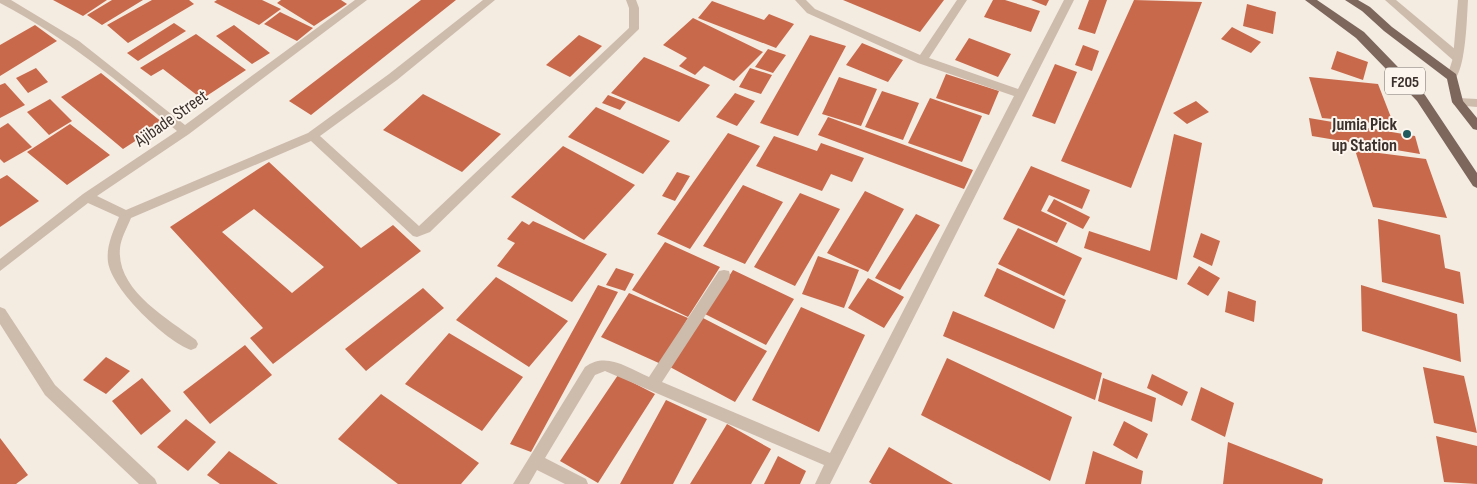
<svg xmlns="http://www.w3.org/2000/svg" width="1477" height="484" font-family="'Sofia Sans Condensed',sans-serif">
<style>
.building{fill:#c8694b;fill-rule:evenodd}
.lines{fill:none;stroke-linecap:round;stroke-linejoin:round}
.lane{fill:#cdbbac;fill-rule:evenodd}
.street{fill:#cdbbac;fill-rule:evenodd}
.primary{fill:#7d675c;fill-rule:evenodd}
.poi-dot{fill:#1f5a5e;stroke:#fbf5ee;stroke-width:2}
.labels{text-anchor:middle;stroke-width:4;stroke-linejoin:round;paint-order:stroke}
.shield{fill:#fbf5ee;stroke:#756b66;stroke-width:1}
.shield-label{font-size:16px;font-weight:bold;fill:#3b302b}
.street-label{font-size:18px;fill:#3b302b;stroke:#fbf5ee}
.poi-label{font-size:18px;font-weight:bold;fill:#3b302b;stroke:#fbf5ee;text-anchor:end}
</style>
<rect width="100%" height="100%" fill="#f4ebe1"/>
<path class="building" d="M53,0H107L83,16Z
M112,0H143L102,25L87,15Z
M152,0H189L194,4L128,43L107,25Z
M217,0H262L281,9L259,25L214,2Z
M281,0H341L347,4L314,26L277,3Z
M421,0H456L311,115L289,101Z
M843,0H944L920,32Z
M993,0H1005L1040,11L1031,32L984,17Z
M1031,0H1049L1046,6Z
M1089,0H1107L1095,34L1078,29Z
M1134,0L1202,2L1131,188L1061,161Z
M712,1L764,20L769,14L794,24L776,48L698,18Z
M1247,4L1276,12L1273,34L1243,26Z
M280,12L313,28L297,41L264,24Z
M693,18L763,52L734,81L704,66L695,75L679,66L687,58L663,45Z
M174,23L186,31L138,61L127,53Z
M35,25L57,41L0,76V45Z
M234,25L270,53L252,64L216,36Z
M1232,27L1261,42L1251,53L1221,39Z
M196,34L246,70L202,99L163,69L151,76L140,68Z
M579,35L602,46L570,77L546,65Z
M810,35L846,46L798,136L760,123Z
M969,38L1011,54L998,77L955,60Z
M862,43L903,60L888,82L846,65Z
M1083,45L1099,51L1092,71L1075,65Z
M768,49L786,55L773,73L755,67Z
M1337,51L1368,62L1363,80L1331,69Z
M644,57L710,85L679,122L611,93Z
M1055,64L1077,72L1055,124L1032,116Z
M36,68L48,82L28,93L16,78Z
M750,68L772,75L761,94L739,87Z
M101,73L163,123L123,149L61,97Z
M946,74L999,91L989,115L936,98Z
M839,77L877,89L861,126L822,114Z
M1309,77L1378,84L1394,125L1322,118Z
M5,83L25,105L0,118V85Z
M882,91L919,103L903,140L865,127Z
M735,93L755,101L737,126L716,117Z
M423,94L501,134L462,172L383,130Z
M608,95L626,102L620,110L602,103Z
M930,98L982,116L962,162L908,143Z
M50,99L72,121L49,135L27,112Z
M1196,101L1209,112L1187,124L1173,113Z
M596,107L670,141L643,174L568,137Z
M828,117L973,170L964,189L818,135Z
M1309,118L1415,136L1420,154L1312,136Z
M8,123L32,147L4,163L0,159V128Z
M70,124L110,155L67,185L27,152Z
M728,133L760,146L690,249L657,234Z
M1174,134L1202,143L1177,280L1084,248L1089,231L1150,251Z
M774,136L817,151L821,143L864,158L852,182L831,174L822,191L756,166Z
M563,146L635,185L584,240L511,197Z
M1355,150L1426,159L1447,218L1373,207Z
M269,162L361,248L393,225L421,251L273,364L250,338L263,328L170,227ZM254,209L324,267L292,293L222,232Z
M1031,166L1090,190L1082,209L1049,195L1041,211L1067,223L1057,243L1003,219Z
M677,172L690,176L675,201L662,196Z
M7,175L39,201L0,227V179Z
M743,185L783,202L745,264L703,246Z
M865,191L904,209L868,272L827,253Z
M800,193L840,209L795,286L754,267Z
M1054,199L1090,217L1083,229L1047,211Z
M916,214L940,225L900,290L875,278Z
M1378,219L1440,235L1445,268L1460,272L1464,304L1382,282Z
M522,221L529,225L533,221L607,254L572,302L497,266L515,243L507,239Z
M1018,228L1082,258L1064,296L998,264Z
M1201,233L1220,241L1212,266L1193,257Z
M665,242L720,267L688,317L632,290Z
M818,256L859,270L844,308L802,294Z
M1199,266L1220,278L1208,296L1187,284Z
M616,268L634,274L625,291L606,285Z
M997,268L1066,300L1054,329L984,296Z
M733,270L794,299L766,345L705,314Z
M496,277L568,321L529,367L456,320Z
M868,278L904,297L884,328L848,308Z
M598,285L618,292L531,452L510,444Z
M1361,285L1457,314L1461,362L1362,331Z
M423,288L444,308L366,371L345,349Z
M1228,291L1256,301L1254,322L1225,312Z
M629,293L688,318L661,364L601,337Z
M801,307L865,335L819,432L752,400Z
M953,311L1102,373L1095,400L943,336Z
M703,318L767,351L735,402L670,367Z
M449,333L523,377L482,431L405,384Z
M245,345L272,375L210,424L183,392Z
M106,357L130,371L106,394L83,380Z
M947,358L1072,417L1050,481L921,415Z
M1423,367L1464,376L1477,433L1434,423Z
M1152,374L1188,392L1182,406L1147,388Z
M618,375L655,394L598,483L560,461Z
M142,378L171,411L141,435L112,401Z
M1103,378L1156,398L1152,422L1098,401Z
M1201,387L1234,403L1225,437L1191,420Z
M381,394L479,463L461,484H398L338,439Z
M666,400L707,419L673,484H620Z
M186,419L216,442L188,471L157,447Z
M1124,421L1148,434L1137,459L1113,445Z
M727,424L771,449L751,484H690Z
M1436,436L1477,446V484L1444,482Z
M0,438L28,475L16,484H0Z
M1228,442L1323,479L1322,484H1223Z
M889,447L953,484H872L869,482Z
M229,451L278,484H220L207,475Z
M1093,451L1143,471L1141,484H1085Z
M778,456L806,471L800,484H764Z"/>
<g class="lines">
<path class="lane" d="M1385,0H1396L1462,55V61H1454Z"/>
<path class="street" d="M0,0H11L79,41L185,125L355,0H367L189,134L97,196L126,210L308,133L389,74L483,0H495L397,80L320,136L419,226L629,28V8L626,0H636L639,8V29L430,232L417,237L413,236L311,141L131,218C127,228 121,238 120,248C116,290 167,318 196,340L198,344L196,348L191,350C166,341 112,290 108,262C106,246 113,232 119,217L88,203L0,271V259L83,194L177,131C121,83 65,37 0,3Z
M795,0H806L815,9L920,55L957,0H967L929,58L1018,89L1064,0H1074L830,484H815L824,465L605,371L595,375L545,458L586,479L588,484H565L537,470L529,484H513L585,367C606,351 628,368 649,377L719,271L724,270L729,271L730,275L729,279L662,382L830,453L1014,96L918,63L807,13Z
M1458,0H1468C1467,15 1466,76 1452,81L1447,77L1453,58Z
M1458,98L1477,99V107L1454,105L1452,102Z
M0,307L5,309L55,385L155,479L157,484H139L45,395L0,324Z"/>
<path class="primary" d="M1305,0H1317L1364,32L1425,95L1477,173V188L1473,186L1417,101L1356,38Z
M1345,0H1358L1370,7L1392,27L1456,74L1463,101L1477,118V130L1473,129L1452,102L1447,79L1384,31L1362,11Z"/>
</g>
<circle class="poi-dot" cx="1407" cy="134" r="5"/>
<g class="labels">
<rect class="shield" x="1385" y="67.5" width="40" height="27" rx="4"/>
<g class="shield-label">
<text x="1405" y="87">F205</text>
</g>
<g class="street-label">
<text transform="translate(171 118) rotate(-35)" y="6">Ajibade Street</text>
</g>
<g class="poi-label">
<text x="1397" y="130">Jumia Pick<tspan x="1397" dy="21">up Station</tspan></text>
</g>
</g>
</svg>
